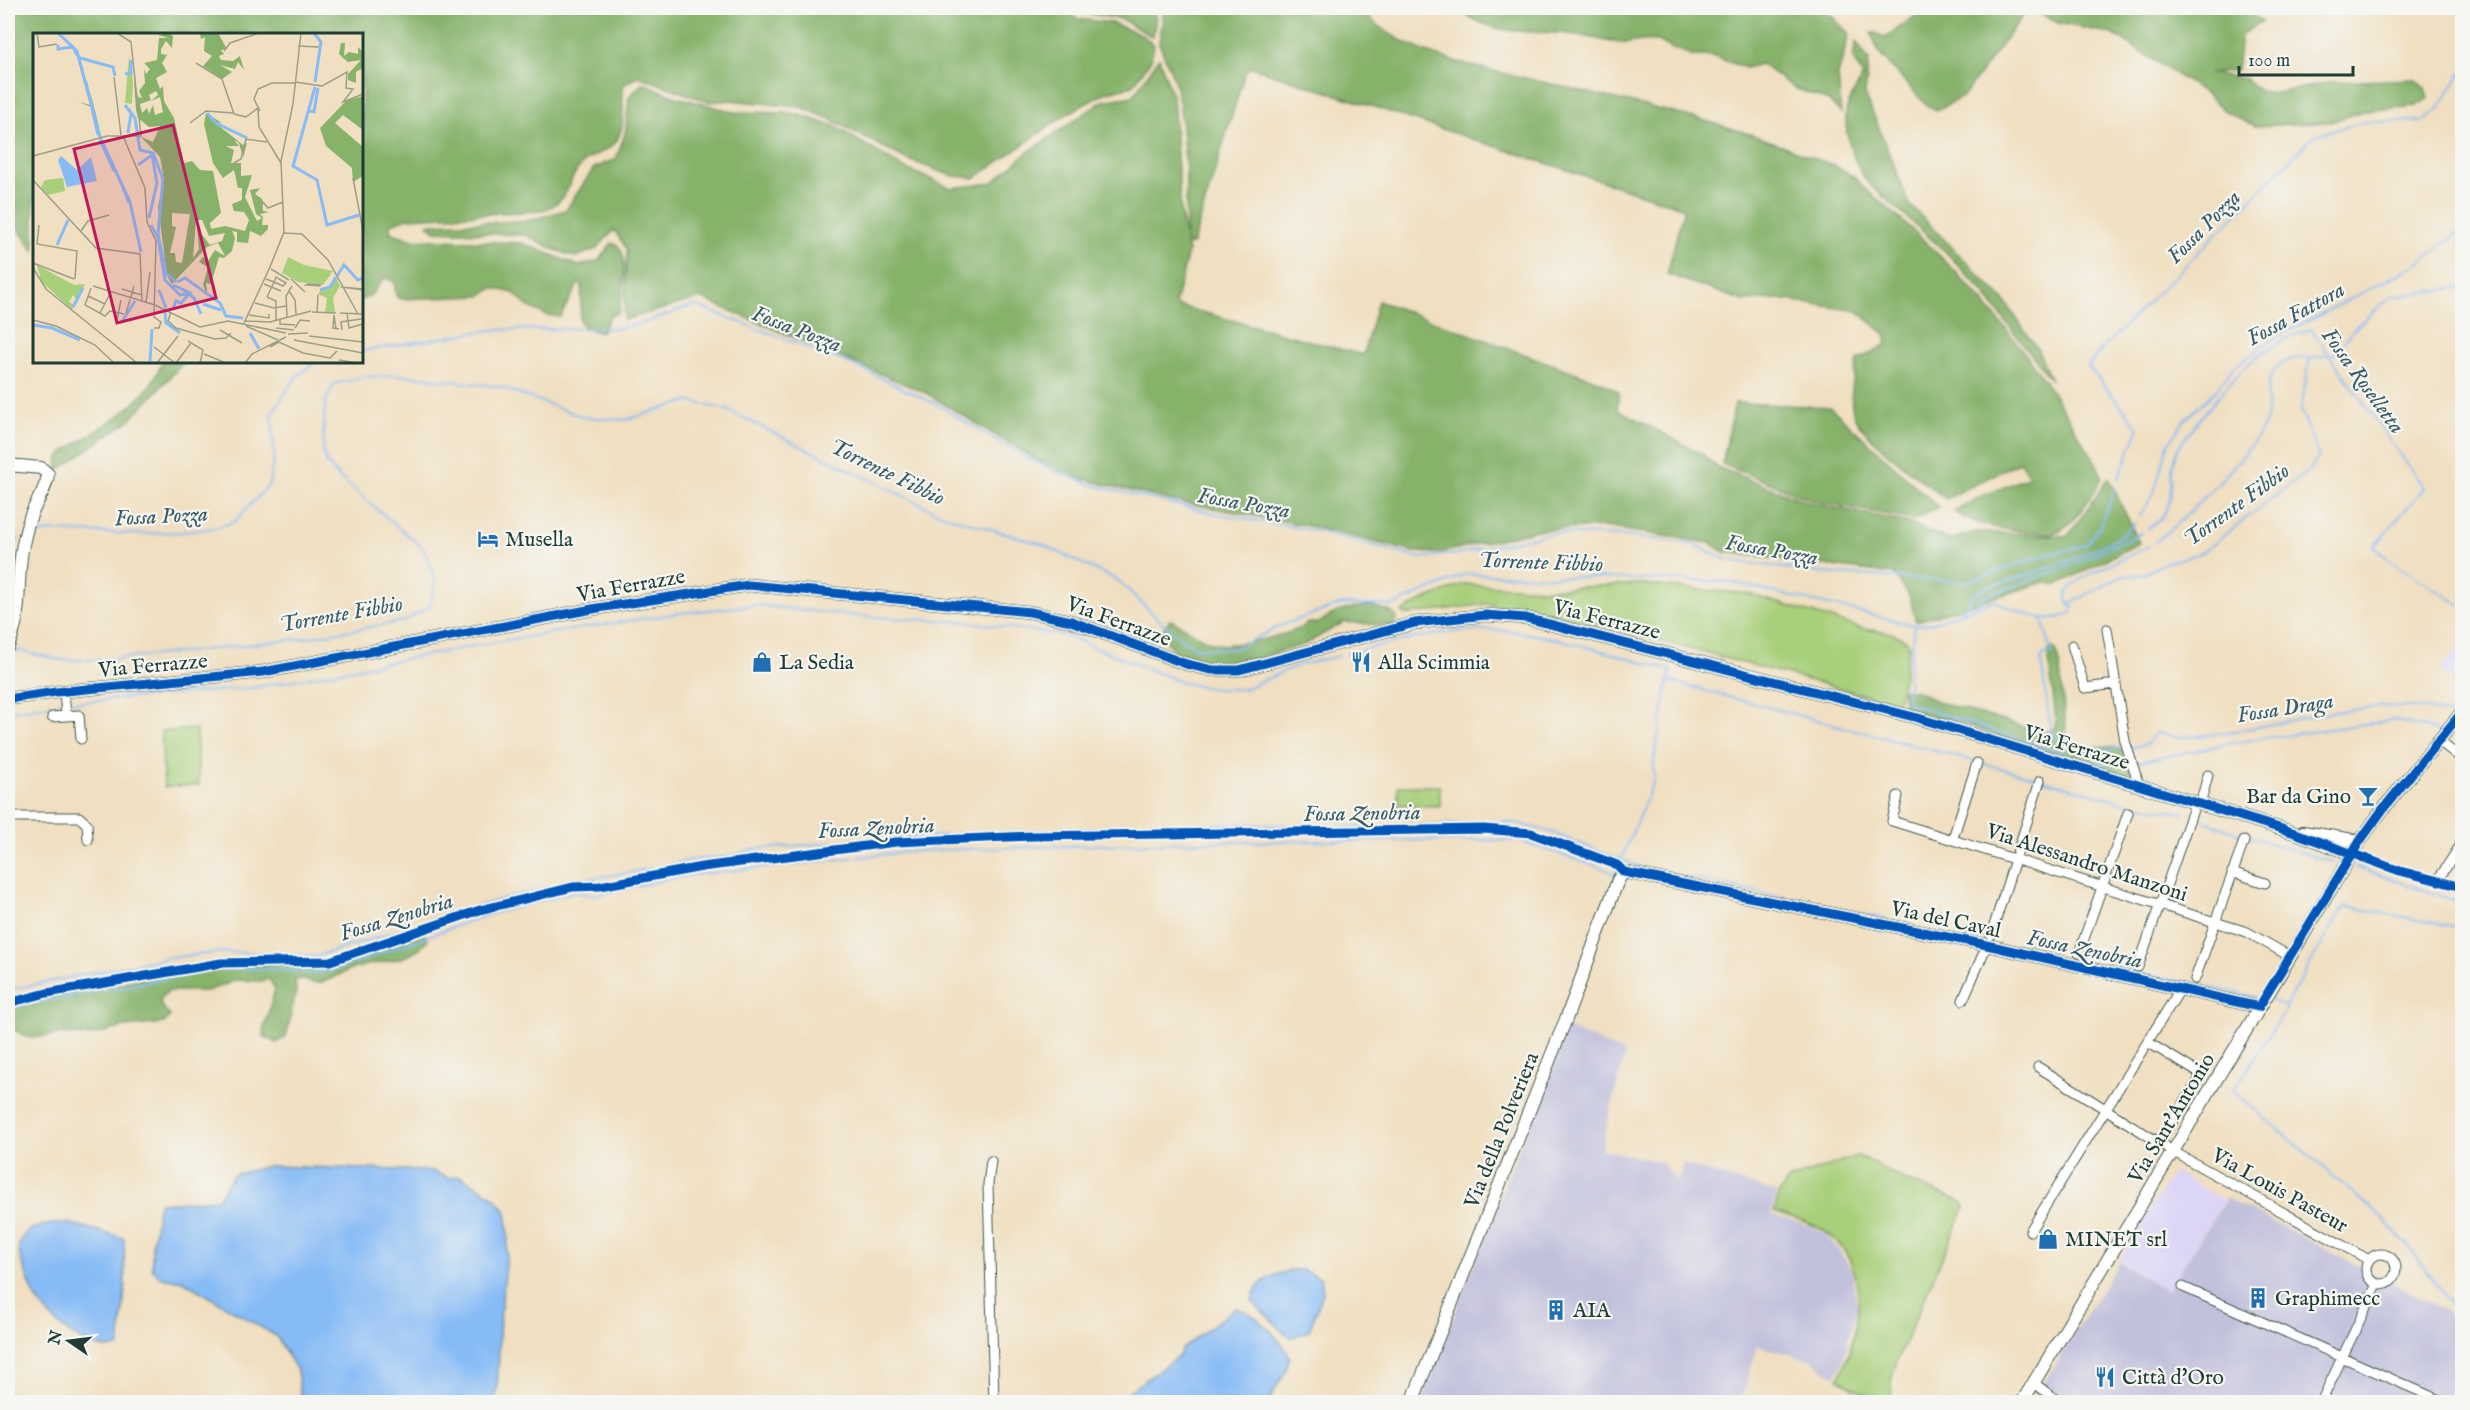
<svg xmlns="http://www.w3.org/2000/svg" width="2470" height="1410" font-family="'IM FELL English',serif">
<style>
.built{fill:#ddd5f6}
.industrial{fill:#c2c1dc}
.green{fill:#a8cf7a;stroke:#648657;stroke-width:1.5}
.forest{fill:#86b26a;stroke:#52784f;stroke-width:1.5}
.water{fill:#87bbf5;stroke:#537c94;stroke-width:1.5}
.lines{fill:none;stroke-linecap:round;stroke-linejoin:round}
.stream{stroke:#87bbf5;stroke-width:2}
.street-casing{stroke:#3e5549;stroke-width:11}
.secondary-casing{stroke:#3e5549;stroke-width:14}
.street{stroke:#fff;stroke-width:9}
.secondary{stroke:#fff;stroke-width:12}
.cycleway-casing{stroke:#f6f6f2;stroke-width:13}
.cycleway{stroke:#0057b8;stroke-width:9}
.labels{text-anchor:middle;stroke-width:4.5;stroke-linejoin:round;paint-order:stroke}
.poi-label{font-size:21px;fill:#1f3d34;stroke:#f6f6f2;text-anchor:start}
.street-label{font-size:21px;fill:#1f3d34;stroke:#f6f6f2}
.water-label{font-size:22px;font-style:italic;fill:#395c64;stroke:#f6f6f2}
.inset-river{fill:none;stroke:#87bbf5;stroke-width:3}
.inset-road{fill:none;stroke:#9c9e88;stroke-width:1.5}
.view{fill:#c2185b;fill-opacity:0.15;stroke:#c2185b;stroke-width:3}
.inset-edge{fill:none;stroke:#1f3d34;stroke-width:3}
</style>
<rect width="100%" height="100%" fill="#f6f6f2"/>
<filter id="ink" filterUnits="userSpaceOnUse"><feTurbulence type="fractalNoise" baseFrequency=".0167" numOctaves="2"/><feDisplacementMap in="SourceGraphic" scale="12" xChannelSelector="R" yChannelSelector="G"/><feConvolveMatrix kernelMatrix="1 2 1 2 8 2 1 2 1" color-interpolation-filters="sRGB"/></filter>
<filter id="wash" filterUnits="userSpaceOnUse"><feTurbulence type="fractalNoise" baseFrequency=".008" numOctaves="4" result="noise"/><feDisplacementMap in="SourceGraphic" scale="24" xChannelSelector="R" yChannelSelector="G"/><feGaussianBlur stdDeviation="1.35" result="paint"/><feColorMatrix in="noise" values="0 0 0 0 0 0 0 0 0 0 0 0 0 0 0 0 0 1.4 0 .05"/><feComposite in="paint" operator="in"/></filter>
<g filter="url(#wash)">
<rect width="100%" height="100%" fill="#f0dfc0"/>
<path class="built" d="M2462,643V688L2441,670Z
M2173,1171L2224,1200L2167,1291L2119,1261Z"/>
<path class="industrial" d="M1567,1028L1625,1053L1601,1149L1661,1162L1678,1182L1683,1164L1777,1193L1771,1214L1810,1226L1825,1234L1839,1250L1852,1271L1857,1308L1842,1364L1835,1377L1811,1360L1757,1346L1741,1402H1419Z
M2226,1198L2448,1312L2462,1331V1368L2447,1402H2032L2119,1262L2167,1291Z"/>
<path class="green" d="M1463,584L1546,589L1638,584L1749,594L1864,629L1891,633L1907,641L1909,647L1900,695L1896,703L1564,616L1486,604L1405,615L1402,612L1422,601Z
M196,729L199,785L164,787L161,731Z
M1398,786H1440V806L1398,805Z
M1856,1156L1864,1158L1903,1179L1960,1201L1965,1206L1897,1360L1892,1377L1891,1402H1879L1838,1379C1861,1333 1874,1261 1821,1229C1807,1221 1790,1217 1774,1212L1780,1191L1789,1180Z"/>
<path class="forest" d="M8,8H1063L1077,19L1112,23L1142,35L1154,45L1151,60L1133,85L1105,93L1067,114L975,178L953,176L906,159L830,119L801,107L730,100L709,102L638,76L624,84C621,100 625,115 621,130C614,156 595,149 581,165C563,185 574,200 540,211L408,218L391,224L390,232L410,239L522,243L579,266L598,261L612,243C633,248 621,295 619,312L610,316L602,331L598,332L583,327L580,320L582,285L579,283L560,317L546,315L527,306L514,293L493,288L480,296L400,299L396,296L394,281L384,278L371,295L362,300V34H34V251L8,214Z
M1071,8H1157L1153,37L1121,19L1083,13Z
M1164,8H1359C1406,60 1483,67 1547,83C1633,104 1724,120 1806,155C1827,163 1851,169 1864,188C1950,258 2023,338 2078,434C2086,447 2099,464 2102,478C2091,498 2073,528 2051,534C2017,530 1983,531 1953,511L1982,496L2029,477L2021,461L1946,499C1926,483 1860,436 1854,415C1848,396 1854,378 1858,360L1887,344L1885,334L1857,311L1780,299L1743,301L1667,274L1684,208L1251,67L1245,72L1193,243L1189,245L1186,242L1188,252L1175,305L1363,355L1378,301L1601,382L1619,392L1617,409L1702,454L1717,467L1808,502L1905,522L1950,540L1974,532L2068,536L2109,478L2139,543L2057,585L2045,582L1916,621L1909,595L1894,574L1724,552L1710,543L1605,527L1537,530L1439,553L1414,552L1305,525L1169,500L1058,473L926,393L700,298L624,320L627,249L614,230L596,249L576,257L553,249L526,235L435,231L428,224L527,221L566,210L594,168L616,159L625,134L629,97L643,83L673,96L734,112L793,113L834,126L904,168L951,188L992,183L1028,152L1103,101L1133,96L1159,58L1173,98L1181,213L1186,240V171L1180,106L1174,79L1159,43Z
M1463,8H1824L1849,34L1838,75L1841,113L1829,101L1794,88L1761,64L1746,68L1712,56H1690C1683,50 1681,52 1673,49C1667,47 1663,42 1657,41C1644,39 1632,44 1620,43C1603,41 1587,36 1570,34C1533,30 1496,37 1464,13Z
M1926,8H2028L1964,96L1937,110L1926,105L1879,53L1871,33H1876L1885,38Z
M2036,8H2239L2262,21L2241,35L2237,70L2209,73L2246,79L2259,91L2278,93L2331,82L2415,79L2425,89L2428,99L2416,106L2364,111L2329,122L2255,126L2225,111L2205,93L2113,34L2058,23L2040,14Z
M1856,42L1869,60L1865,94L1910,205L2004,300L2038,350L2051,380L1980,288L1946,252L1868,183C1855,165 1845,138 1846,115C1846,103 1858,87 1863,76L1853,59Z
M162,362H184L131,419L57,471L59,457L64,452C100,427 147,406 162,362Z
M1735,403L1830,407L1938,507L1914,520L1812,500L1722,464Z
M1370,606L1391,612L1397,618L1393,626L1344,622L1306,644L1254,659L1216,666L1176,652L1159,634L1170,620C1186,626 1199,640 1217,644C1231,648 1299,634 1307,623H1319C1334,610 1350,608 1370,606Z
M2052,648L2055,649L2059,658L2067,741C2094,758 2125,728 2130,773L2127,774L2072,760L1958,722L1912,712L1904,706L1903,690H1915L1938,702L2018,725L2033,732H2045L2054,729L2056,721L2048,651Z
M424,934L428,939C412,964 378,960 352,969C342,972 328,983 317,983C309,983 304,978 295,980L296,991L286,1037L276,1043L264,1036V1028L275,989L269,979L261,981L237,980L207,991H168L162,997L160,1004L170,1016L164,1023L124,1027L89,1036L62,1034L30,1038L8,1027V1004L29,999L162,975L246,964L326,963Z"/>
<path class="water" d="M268,1166L432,1171L449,1178L460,1176C474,1185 495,1194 504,1209C514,1225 502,1294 500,1315C498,1344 500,1373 495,1402H301L297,1370L276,1336L183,1281L161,1277L152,1269V1245L159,1203L218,1199L233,1175Z
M68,1223L124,1238L125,1292L119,1347C87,1354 50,1322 35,1296C31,1288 28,1278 25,1270C20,1259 15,1245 24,1235C33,1224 55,1224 68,1223Z
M1294,1270H1303L1321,1278L1323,1293L1309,1331L1290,1338L1252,1301C1256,1279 1275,1274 1294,1270Z
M1235,1308C1256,1311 1280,1339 1290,1357L1285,1372L1268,1402H1114L1179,1356L1182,1349Z"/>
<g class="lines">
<path class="stream" d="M362,351L490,330L617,328L640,324L694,305L849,363L936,404L1026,458L1091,485L1218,514L1322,532L1420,558L1456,554L1554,533L1625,536L1694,544L1727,560L1822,573L1967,582L2041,556L2086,545L2100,526L2115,488
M2118,479L2139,428L2088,366L2103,348L2315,135L2365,122L2422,121L2438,110L2462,72
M2140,516L2154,493L2168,444L2184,421L2217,389L2233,368L2269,341L2416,265L2462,230
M2148,529C2184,505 2163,483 2177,451C2184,435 2239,371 2254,359C2268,347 2293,335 2311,329L2424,488L2374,547L2392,562L2462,606
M30,536L50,531L140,534L182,532L216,528L234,522L269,485L274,457L272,413L297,376L316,362
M2155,542C2180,523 2260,447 2266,418C2270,402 2263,384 2275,369C2282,360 2298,357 2309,358
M8,543L19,539
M2069,604L2066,595C2072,576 2130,557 2149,546
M1973,609L1983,597L2072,565L2141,533
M1961,612L1974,594L1985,588C2024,576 2109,552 2135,523
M2042,620L2052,653L2044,655L2041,660L2051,732C2068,755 2096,750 2121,748
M1914,625L1906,702L2066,755L2097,763H2125
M10,649L62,660H103L177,653L298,639L405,621L429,607L436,582L424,549L338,476L326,462L323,450L325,403L334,384L363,377L402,375L501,387L583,417L625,420L688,401L727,410L943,515L1039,543L1119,581L1156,617L1184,641L1197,648L1235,649L1282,625L1342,604L1392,606L1466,574L1730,582L1914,625L1928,624L1994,601C2023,612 2040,625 2071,614L2073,607L2069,604L2122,576L2142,575L2165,563L2201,553L2309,470L2319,457L2301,410L2310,358L2335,354L2357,326L2391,297L2462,287
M1346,654C1392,643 1439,630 1486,630C1539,629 1619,657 1671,670L1668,681L2038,778
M67,703L252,688L506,640L680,613L756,605L857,616L968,622L1064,635L1184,683L1216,689H1244L1296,666L1339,656
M8,711L61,704
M2451,735L2462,739
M2129,748L2147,744L2156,732C2165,734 2174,737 2183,737C2259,735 2383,686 2450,716
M2138,762L2238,742L2394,720L2438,731
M2043,780L2130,804L2184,813
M2195,817L2231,831L2333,862
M1620,862L1654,780V760L1668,681
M2355,867L2462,903
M2088,962L2261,998
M8,990L171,957L227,952L317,956L505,898L588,879L662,867L683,861L731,856L756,849L894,838L1161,826L1229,824L1377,828L1510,822L1548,831L1645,869L1886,919
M2270,1000L2285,1006V1011L2233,1091L2380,1216L2411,1249L2462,1320
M2285,1006L2344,906L2462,928
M8,1008L212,970L249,968L317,973L331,971L487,915L573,892L594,895L684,876L914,851L1192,842L1517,840L1605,869L1615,875L1617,870"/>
</g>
</g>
<g filter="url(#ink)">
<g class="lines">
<g class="street-casing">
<path id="street" d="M2107,629L2125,741L2139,785
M2072,645L2085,688L2116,684
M64,691L66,716L79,715L81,739
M52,717L66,716
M2439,741L2462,759
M8,777L10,778
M1898,796L1892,821L2247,932L2291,957
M2200,805L2208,775
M8,817H79L87,824L88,840
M1953,838L1977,763
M2352,854L2400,871L2462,887
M2232,872L2265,883
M2438,880L2460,846L2462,837
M1991,935L2040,781
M2079,953L2128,813
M2138,967L2195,804
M2195,979L2244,841
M1963,1000L1987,945
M2149,1043L2199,1073L2200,1078L2159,1142
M2038,1067L2174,1152L2369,1260
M991,1161L988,1184L994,1402
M2030,1231L2181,988
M2366 1269a15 15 0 1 1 30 0a15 15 0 1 1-30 0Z
M2183,1287L2437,1399
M2034,1383L2059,1402
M2321,1402L2377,1284"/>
</g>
<g class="secondary-casing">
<path id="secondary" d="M8,465L41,468L48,474C47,488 37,500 32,513C28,521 26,531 24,540C15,575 24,612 8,646
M8,699L56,692L263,672L598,608L749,585L1030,612L1071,621L1186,664L1212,670H1239L1415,623L1485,615L1526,618L1918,718L2295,833L2352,854
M2303,832L2360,841
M1412,1402L1566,1019L1618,880L1624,872L1987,945L2259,1007
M2022,1402L2360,841L2383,809L2462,712"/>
</g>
<use href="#street" class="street"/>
<use href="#secondary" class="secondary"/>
<g class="cycleway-casing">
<path id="cycleway" d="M8,699L56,692L263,672L598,608L749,585L1030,612L1071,621L1186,664L1212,670H1239L1415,623L1485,615L1526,618L1918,718L2295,833L2400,871L2462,887
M8,1003L47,993L221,963L330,961L480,910L573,887L600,886L702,867L896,842L1033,836L1484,829L1531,833L1617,865L1624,872L1987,945L2259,1007L2360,841L2383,809L2462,712"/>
</g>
<use href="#cycleway" class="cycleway"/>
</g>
</g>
<defs>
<g id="hotel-bare" transform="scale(1.62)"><path d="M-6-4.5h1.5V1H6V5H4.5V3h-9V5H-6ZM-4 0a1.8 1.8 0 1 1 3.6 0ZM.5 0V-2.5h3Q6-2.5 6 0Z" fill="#1f6fb2" stroke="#f6f6f2" stroke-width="2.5" paint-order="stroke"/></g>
<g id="shop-bare" transform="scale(1.62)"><path d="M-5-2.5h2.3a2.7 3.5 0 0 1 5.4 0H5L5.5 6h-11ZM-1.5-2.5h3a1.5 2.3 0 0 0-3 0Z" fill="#1f6fb2" stroke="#f6f6f2" stroke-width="2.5" paint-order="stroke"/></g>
<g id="restaurant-bare" transform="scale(1.62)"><path d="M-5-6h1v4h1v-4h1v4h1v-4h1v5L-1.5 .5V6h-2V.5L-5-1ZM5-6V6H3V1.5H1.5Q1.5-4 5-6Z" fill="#1f6fb2" stroke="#f6f6f2" stroke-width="2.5" paint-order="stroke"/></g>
<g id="bar-bare" transform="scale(1.62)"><path d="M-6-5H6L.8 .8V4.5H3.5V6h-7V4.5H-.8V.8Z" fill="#1f6fb2" stroke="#f6f6f2" stroke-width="2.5" paint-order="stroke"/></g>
<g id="building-bare" transform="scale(1.62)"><path d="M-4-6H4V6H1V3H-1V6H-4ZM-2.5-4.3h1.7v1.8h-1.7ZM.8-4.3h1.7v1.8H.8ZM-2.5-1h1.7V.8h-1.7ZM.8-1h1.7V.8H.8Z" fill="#1f6fb2" stroke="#f6f6f2" stroke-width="2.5" paint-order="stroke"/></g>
</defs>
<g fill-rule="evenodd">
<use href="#hotel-bare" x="488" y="539"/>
<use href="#shop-bare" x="762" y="662"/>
<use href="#restaurant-bare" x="1361" y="662"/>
<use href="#bar-bare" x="2368" y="796"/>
<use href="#shop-bare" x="2048" y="1239"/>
<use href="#building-bare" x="2258" y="1298"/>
<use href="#building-bare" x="1556" y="1310"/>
<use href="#restaurant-bare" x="2105" y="1377"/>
</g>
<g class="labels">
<g class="poi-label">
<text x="505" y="546">Musella</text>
<text x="779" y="669">La Sedia</text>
<text x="1378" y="669">Alla Scimmia</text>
<text x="2351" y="803" text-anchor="end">Bar da Gino</text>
<text x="2065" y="1246">MINET srl</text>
<text x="2275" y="1305">Graphimecc</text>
<text x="1573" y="1317">AIA</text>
<text x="2122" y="1384">Città d'Oro</text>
</g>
<g class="street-label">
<text transform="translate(631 585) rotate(-10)" y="7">Via Ferrazze</text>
<text transform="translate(1607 619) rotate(14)" y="7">Via Ferrazze</text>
<text transform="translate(1119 621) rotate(20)" y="7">Via Ferrazze</text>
<text transform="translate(153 665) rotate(-5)" y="7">Via Ferrazze</text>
<text transform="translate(2077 747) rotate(17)" y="7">Via Ferrazze</text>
<text transform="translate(2087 862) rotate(18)" y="7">Via Alessandro Manzoni</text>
<text transform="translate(1946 919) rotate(12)" y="7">Via del Caval</text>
<text transform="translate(2171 1118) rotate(-59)" y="7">Via Sant'Antonio</text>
<text transform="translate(1501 1130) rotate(-68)" y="7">Via della Polveriera</text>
<text transform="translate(2280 1190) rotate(29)" y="7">Via Louis Pasteur</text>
</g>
<g class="water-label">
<text transform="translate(2203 226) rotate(-45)" y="8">Fossa Pozza</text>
<text transform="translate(2295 313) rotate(-29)" y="8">Fossa Fattora</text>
<text transform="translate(797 328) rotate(21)" y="8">Fossa Pozza</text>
<text transform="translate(2364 380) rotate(54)" y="8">Fossa Roselletta</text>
<text transform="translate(888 471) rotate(26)" y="8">Torrente Fibbio</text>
<text transform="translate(1244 502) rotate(10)" y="8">Fossa Pozza</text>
<text transform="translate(2236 504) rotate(-36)" y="8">Torrente Fibbio</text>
<text transform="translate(161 515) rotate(-3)" y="8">Fossa Pozza</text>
<text transform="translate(1772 549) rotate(10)" y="8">Fossa Pozza</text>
<text transform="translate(1541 561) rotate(2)" y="8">Torrente Fibbio</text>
<text transform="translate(341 613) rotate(-10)" y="8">Torrente Fibbio</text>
<text transform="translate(2285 707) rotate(-9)" y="8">Fossa Draga</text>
<text transform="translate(1362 812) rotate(-1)" y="8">Fossa Zenobria</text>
<text transform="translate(876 827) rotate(-3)" y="8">Fossa Zenobria</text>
<text transform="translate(396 916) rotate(-17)" y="8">Fossa Zenobria</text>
<text transform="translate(2085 948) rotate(12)" y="8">Fossa Zenobria</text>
</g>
</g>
<g transform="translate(33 33)">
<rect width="330" height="330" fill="#f0dfc0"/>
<path d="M96,23L100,48L99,71L92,70ZM30,145L32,158L15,162L8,154L12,147ZM255,224L271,232L300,238L290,252L265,249L249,240ZM4,232L41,252L52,251L44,267L40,262L36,269L41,272L39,277L8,248ZM303,244L307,253L300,265L302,279H292L294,265L285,261L290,254H297Z" fill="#a8cf7a"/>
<path d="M136,0L140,3L139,15L133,8L128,16V21L134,22L129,30L134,39L123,45L127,56L130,53L131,68L141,85L151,130L159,128L167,137L180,138L188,180L177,190L178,196L192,193L212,198L216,187L211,179L201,178L199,171L209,167V155H205L201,137L190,145L180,130L171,91L173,80L189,90L181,89L210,112L214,110L210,125L206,110L201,107L206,113H193L201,117L198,130H208V143L219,142L212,164L224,188L229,185L223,181L217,157L227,155L222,161L229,166L230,178L236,179L227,181L230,184L229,192H235V196L228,203L217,198L215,210L204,209V199L199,198L202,205L199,218L191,225L186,224L178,251L173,250L175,264L170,252L175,234L166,229L170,224L175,228L182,217L192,223L185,210L174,214L139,251L130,237L133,234L125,174L131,146L127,124L108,104L120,109L127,93L116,94L105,85L103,77L101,47L105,64L109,65L106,58L112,50L111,36L113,41L117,36L111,30L124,27L126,5H135L125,2ZM123,58L125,62L118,68L127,64L130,79L122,82L120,72L116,81L114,75L109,80L107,71L118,67L116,62ZM139,180L157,181L149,230L143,229L142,220H137L143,194L139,193ZM163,187H169L176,203L192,200L189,208L177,212L164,195L166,216L160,225ZM167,0H185L194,16L188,17L191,21L186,23L188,27L200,28L207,23L211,37L205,29L202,36L187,32L199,39L189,46L170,33L179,23L171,18L172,4L168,6ZM308,10H312L311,23L316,19L325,21V14L330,19V35L323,39V50L315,47V41L328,27L315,29L310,25L306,21ZM42,16L59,66L66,94V105L58,74L46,69L57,72ZM330,63V97L310,82L302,90L330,114V143L320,149L319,135L293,113L287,95L313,68Z" fill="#86b26a" fill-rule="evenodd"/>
<path d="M28,123L44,137L58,124L64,148L34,154L25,127Z" fill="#87bbf5"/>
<path class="inset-river" d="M25,0L44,18L67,104L97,169L108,219M281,0L288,9L282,49M25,12V16L40,14L44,22M47,25L80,34L82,43M92,41L98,40V27M53,49L65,102M282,54L260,133L284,147L294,192L326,182M92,72L98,80L95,100M96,77L102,85L107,117L120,120L130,146L125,201L133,240L143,249M277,78L281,79L285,55M174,80L183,90L214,105M67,107L81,138M105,132L119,122L124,150L116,185M87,147L96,170M118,192L125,205L132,247L147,262L155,260L161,265L168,281M24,212L35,187M304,243L311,232L325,247L330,245M144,249L152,245L187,270L193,283L210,285M126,257L133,275M287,257L297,254L303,244M170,271L188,277M40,274L50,255M140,276L143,268L148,270L157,260L140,252M132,278L133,290L147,300M88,290L102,268M0,292L19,295L47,307M217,300L226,316M117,328L119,296"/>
<path class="inset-road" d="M4,0L6,14L24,11M84,0L98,9L108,103H90M265,13L286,14M191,18L197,10L226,0M163,30L189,46L201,81L213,84L225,75L226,94L248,130M81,44L88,102M262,49L289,53L314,39L313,55L320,56L310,69L330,61M227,78L221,66L225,56L239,50H262M157,90L173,78L200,80M0,123L74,103H90L112,155L114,189L123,208L121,284L128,289L126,295H121M201,130L208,126L213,106L234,109M320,145L330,198M0,147L63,215L107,221L109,268M229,173V168L235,175L250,169M6,192L4,211L44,218L42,246M48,198L55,188L76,182M251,200L269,201L295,227L325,281M0,230L41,246M237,234L251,199L248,128L260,71L268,0M0,235L13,256L104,330M238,236L256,247M233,246L241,249L250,253L253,250L243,244L241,249L234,264M258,246L272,259M231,251L248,258M275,251L287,252V253L273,252ZM60,253L122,272L167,294L195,288L253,300M308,254L329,256L330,257L309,254M58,255L52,272L72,283L77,278L91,281M89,256L109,262M256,258L262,267L263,281M55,263L72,271M234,264L243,268V287M113,269L117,239M222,270L241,275L253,273M138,279L135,288L143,295L182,306M279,279L303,280M67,280L78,259M93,280L101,253M284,280L285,262M307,280L330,281M314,280L316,295L330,291M216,282L236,285V281M254,284L253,263L259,253M247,286V291L262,292M0,287L23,293L62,312L81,330M84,287L88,267M212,288L237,289L278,278M211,290L237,234M213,293L245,307M243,295L261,297M262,295L267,287L277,288M303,296L301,282L300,295L306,296M187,297L209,310M309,297L308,289L328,286M255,301L275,300M276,303L330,309M182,306L193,305L198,300M261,307L330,320M155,308L170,317L167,330M121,314L142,330M237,314L246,309L270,320L297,325L304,318M171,321L193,330M306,327L324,330M124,330L145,303M143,330L158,310M212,330L219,321L253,304"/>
<path class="view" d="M140,92L183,265L84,290L41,116Z"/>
<rect width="330" height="330" class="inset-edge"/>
</g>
<rect width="2470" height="1410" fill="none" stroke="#f6f6f2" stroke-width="30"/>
<g transform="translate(69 1341) rotate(284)" stroke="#f6f6f2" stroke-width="4.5" paint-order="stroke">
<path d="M0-4.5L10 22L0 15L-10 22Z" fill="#1f3d34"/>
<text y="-9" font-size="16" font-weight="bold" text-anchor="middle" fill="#1f3d34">N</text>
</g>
<path d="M2239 66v9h114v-9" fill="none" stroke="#1f3d34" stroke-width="3"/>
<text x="2248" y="66" font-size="18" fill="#1f3d34" stroke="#f6f6f2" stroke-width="4.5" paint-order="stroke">100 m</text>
</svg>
